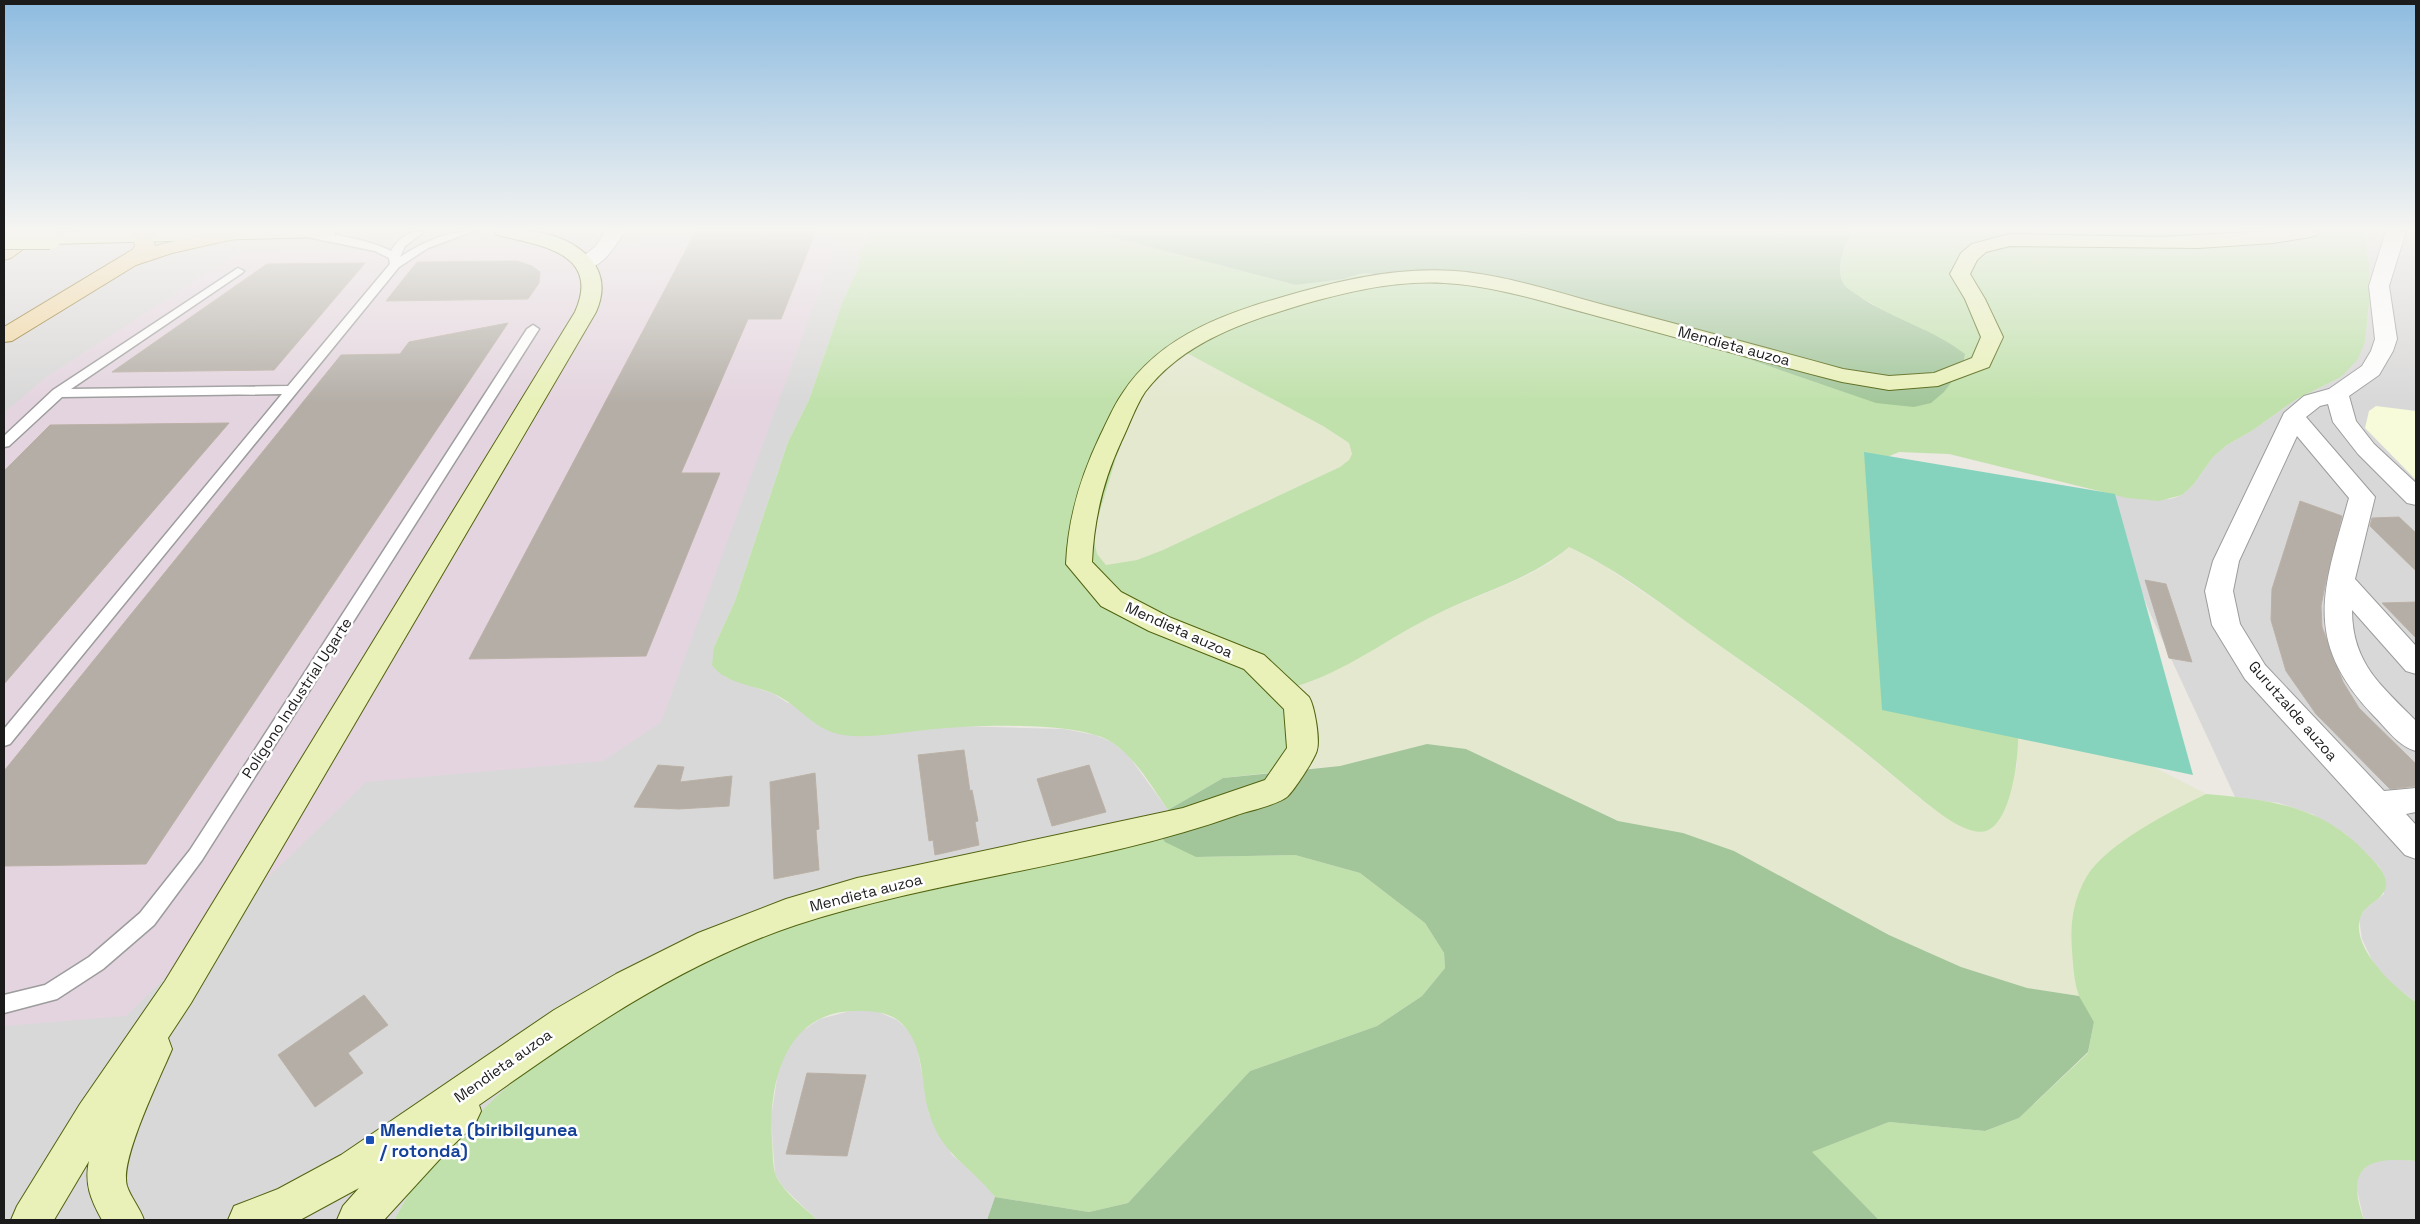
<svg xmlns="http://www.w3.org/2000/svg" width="2420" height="1224" font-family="'Space Grotesk',sans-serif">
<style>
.residential{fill:#d9d8d8}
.industrial{fill:#e4d4df}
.education{fill:#f7fbda}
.farmland{fill:#e4e8ce}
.grass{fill:#c0e1ab;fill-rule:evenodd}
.forest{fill:#a2c69a}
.pitch{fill:#86d3bd}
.building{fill:#b4aea7;stroke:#bbb1a5}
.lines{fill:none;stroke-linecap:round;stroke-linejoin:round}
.lane-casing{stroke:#9c9c9c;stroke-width:3}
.street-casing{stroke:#9c9c9c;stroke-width:2}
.secondary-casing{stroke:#526310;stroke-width:2}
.primary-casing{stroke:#82680f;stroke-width:2}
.lane{fill:#fff;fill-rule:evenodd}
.street{fill:#fff;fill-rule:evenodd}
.secondary{fill:#e9f1b9;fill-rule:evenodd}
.primary{fill:#f1d6a0;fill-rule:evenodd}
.secondary-bridge-casing{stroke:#526310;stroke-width:24;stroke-linecap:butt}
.secondary-bridge{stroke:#e9f1b9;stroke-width:22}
.transit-dot{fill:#1a4fb4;stroke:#fff;stroke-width:2}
.labels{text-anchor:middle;stroke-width:5;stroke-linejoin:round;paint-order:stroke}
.street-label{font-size:15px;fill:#1b1b1b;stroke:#fff}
.near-transit-label{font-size:18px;font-weight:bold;fill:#164399;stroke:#fff;text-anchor:start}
</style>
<rect width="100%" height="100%" fill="#ebe9e1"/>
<path class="residential" d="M4,231H873L860,252L858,268L842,303L809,400L788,442L735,601L714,647L725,677L774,694L788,703L959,726L1064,729L1095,735L1112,742L1128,755L1168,810L1158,831L535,1063L500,1093L449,1142L415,1183L394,1220H4Z
M2373,231H2416V1002L2385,979L2372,960L2362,939L2359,919L2365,909L2384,894V875L2378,865L2346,834L2312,814L2279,803L2235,797L2150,613L2102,492L2148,500L2171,499L2182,495L2193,485L2213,457L2227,445L2253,430L2295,400L2341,377L2365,342L2369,304V263L2365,235Z
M850,1011H876L897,1020L911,1033L917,1046L929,1114L952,1155L983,1181L995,1197L987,1220H817L782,1186L775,1174L771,1118L778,1072L787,1048L799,1033L820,1019Z
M2391,1159L2416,1161V1220H2364L2356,1186L2359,1174L2371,1162Z"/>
<path class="industrial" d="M647,231H841L661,722L603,761L366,782L126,1016L4,1026V413L45,378L239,252L637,245Z"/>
<path class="education" d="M2376,406L2416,411V480L2365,428L2369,411Z"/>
<path class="farmland" d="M1185,352L1323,426L1349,443L1352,454L1349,460L1340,467L1163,550L1137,560L1106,565L1097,554L1093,534L1117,455L1140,399L1169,361Z
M1569,547L1606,567L1684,620L1837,730L1929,806L1965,828L2001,817L2017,766L2018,734L2140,760L2206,794L2174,810L2073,957L2079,996L2027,988L1961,967L1889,935L1734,851L1683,833L1618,821L1466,749L1427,744L1340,766L1304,769L1294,687L1311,682L1330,673L1436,614L1522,578L1550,563Z"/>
<path class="grass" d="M873,231H1089L1296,285L1344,279L1363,273L1477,283L1569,310L1711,346L1874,305C1866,300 1853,295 1846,288C1834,273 1843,244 1854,231H2373L2365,235L2369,263V304L2365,342L2358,359L2341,377L2295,400L2253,430L2227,445L2213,457L2193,485L2182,495L2159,501L2127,498L1949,454L1899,452L1880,460L2018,734C2019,757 2011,823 1986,831C1965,837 1929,805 1914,793C1889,772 1864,751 1838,731C1796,698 1752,669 1709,638C1664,606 1619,570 1569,547C1528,581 1483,591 1437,614C1389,637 1346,672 1294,687L1304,769L1223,778L1168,810C1152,787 1137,760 1113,743C1080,720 967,725 926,730C900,732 870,739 843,735C812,730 799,704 772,693C753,685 724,683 712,665L714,647L735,601L788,442L809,400L842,303L858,268L860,252ZM1185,352L1323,426L1349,443L1352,454L1349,460L1340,467L1163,550L1137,560L1106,565L1097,554L1093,534L1117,455L1140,399L1168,361Z
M2206,794C2269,800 2323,805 2368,855C2375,862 2386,873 2386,883C2387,897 2370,902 2363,912C2344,942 2394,988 2416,1002V1161C2366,1156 2345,1167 2364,1220H1879L1811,1152L1889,1122L1985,1131L2019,1118L2088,1053L2094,1022C2089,1014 2082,1005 2079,996C2074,982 2073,964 2072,950C2070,923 2073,900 2087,876C2106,844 2173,810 2206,794Z
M1158,831L1196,857L1295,855L1360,873L1425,923L1444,953L1445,968L1422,996L1377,1026L1250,1071L1128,1203L1089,1212L995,1197C971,1166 943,1156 930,1116C919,1084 927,1045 899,1021C888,1012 872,1011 859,1011C787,1009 768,1080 772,1139C773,1150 772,1166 776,1176C784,1193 804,1207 817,1220H394L415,1183L449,1142L500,1093L535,1063L573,1034L776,922Z"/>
<path class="forest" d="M1089,231H1854C1843,244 1833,275 1847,288C1852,292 1858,295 1863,299C1896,320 1934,330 1965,354L1962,368L1944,392L1931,403L1914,407L1876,403L1711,346L1569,310L1477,283L1363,273L1344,279L1296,285Z
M1427,744L1466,749L1618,821L1683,833L1734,851L1889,935L1961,967L2027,988L2079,996L2094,1022L2088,1052L2019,1118L1985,1131L1889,1122L1812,1152L1879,1220H987L995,1197L1089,1212L1128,1203L1250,1071L1377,1026L1422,996L1445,968L1444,953L1425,923L1360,873L1295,855L1196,857L1165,842L1158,831L1168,810L1223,778L1340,766Z"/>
<path class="pitch" d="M1864,452L2115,494L2193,775L1882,710Z"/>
<path class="building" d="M696,231H816L781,319H748L681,473H720L646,656L469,659Z
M517,261L532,266L540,272L539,283L528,299L386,301L417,262Z
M365,263L274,370L112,372L267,264Z
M508,323L146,864L4,866V771L341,355L400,354L409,342Z
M229,423L4,684V471L50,425Z
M2300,501L2342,516L2326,581L2321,606L2322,627L2343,682L2359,708L2416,764V786L2390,789L2316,714L2286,671L2271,620L2272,589Z
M2399,517L2416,533V571L2370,526L2372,518Z
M2145,580L2166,584L2192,662L2169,658Z
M2416,602V638L2382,603Z
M964,750L970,791L972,790L978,821L975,822L979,845L935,855L933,840L929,841L918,755Z
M658,765L684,767L680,782L732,776L729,806L679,809L634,807Z
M1089,765L1106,812L1052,826L1037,779Z
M815,773L819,829L816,830L819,870L774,879L770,782Z
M364,995L388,1025L348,1053L363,1073L315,1107L278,1055Z
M807,1073L866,1075L847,1156L786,1154Z"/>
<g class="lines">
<g class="lane-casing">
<path id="lane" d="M298,231C321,231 371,240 391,251C399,237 410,231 425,231L405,246L400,257C423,242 447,231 474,231L428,248L399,267L10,744L4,746V729L282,394L62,397L9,446L4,447V436L53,390L238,268L244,271L242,273L71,389L288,386L390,264L389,258L375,251L298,235Z
M533,325L539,329L202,860L154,925L103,969L57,999L4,1013V995L45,985L89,957L140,913L190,850L527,329Z"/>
</g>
<g class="street-casing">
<path id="street" d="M606,231H625C615,247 599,274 577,268L574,264L596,246Z
M2386,231H2406L2389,286L2397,339L2393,351L2379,375L2349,396L2356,421L2374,444L2416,483V505L2407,503L2358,454L2333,422L2328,404L2320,406L2306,417L2375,497L2355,579L2416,646V674L2406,671L2352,610C2352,664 2382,686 2416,721V751C2399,747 2386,728 2373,715C2301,639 2324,588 2349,498L2297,436L2239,561L2233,591L2240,624L2265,665L2384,791L2416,788V812L2406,814L2416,825V859L2405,855L2245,679L2212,625L2205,591L2213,561L2284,413L2304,396L2329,389L2362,366L2371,351L2375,339L2369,286Z"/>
</g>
<g class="secondary-casing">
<path id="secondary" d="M82,231H336L334,235L327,237L50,244L43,242L40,238L43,234Z
M495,231C508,231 524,229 538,232C579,240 616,267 596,312L191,1003L168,1038L172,1049C161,1076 119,1160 127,1186C131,1198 140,1208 144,1220H102C91,1200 84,1184 89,1161L54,1220H11L17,1206L80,1104L165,981L575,312C602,252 538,245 497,235Z
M2270,231H2319L2317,235L2310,237L2273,243L2198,248L2010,246L1986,252L1977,260L1970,274L1985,299L2003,337L1989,367L1938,386L1889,390L1842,382C1760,361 1679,338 1597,316C1551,304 1506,289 1458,284C1406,278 1353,290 1304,304C1245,322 1184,341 1145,392C1135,407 1129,426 1121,442C1103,481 1094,519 1092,562L1121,592L1169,617L1264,655L1309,697C1315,707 1320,740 1317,750C1315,759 1294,790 1288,796C1280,804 1249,811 1237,815C1094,866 940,878 796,925C679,964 578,1035 479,1105L481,1111L475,1124L449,1149L384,1220H337L343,1206L359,1188L300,1220H228L234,1206L278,1189L341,1155L554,1010L616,974L698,933L786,899L857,878L1183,808L1265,780L1287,748L1284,709L1244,669L1149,631L1101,606L1066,564C1068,518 1080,478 1100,436C1107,422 1113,407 1122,394C1162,332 1233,311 1300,292C1350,278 1402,267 1455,271C1506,275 1555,292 1604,305C1684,326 1764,347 1843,369L1889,376L1934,373L1972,358L1981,337L1965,299L1950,274L1961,253L1972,244L2010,234L2160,237Z"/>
</g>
<g class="primary-casing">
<path id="primary" d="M25,231H48L11,258L4,260V245Z
M162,231L153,238L155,246L216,231H239L241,234L238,238L172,253L136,265L12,341L4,342V327L132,250L135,246L133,236L136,232Z"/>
</g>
<use href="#lane" class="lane"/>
<use href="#street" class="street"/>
<use href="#secondary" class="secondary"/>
<use href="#primary" class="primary"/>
<g class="secondary-bridge-casing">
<path id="secondary-bridge" d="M4,238H50"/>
</g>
<use href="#secondary-bridge" class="secondary-bridge"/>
</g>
<linearGradient id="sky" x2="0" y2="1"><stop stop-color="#8dbbe0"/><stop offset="0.57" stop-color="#f6f5f2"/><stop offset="1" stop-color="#f6f5f2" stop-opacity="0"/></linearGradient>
<rect width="2420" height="403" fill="url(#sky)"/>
<rect class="transit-dot" x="365" y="1135" width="10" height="10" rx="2.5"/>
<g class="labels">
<g class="street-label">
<text transform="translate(1734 346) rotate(15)" y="5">Mendieta auzoa</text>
<text transform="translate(1179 630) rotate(24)" y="5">Mendieta auzoa</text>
<text transform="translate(297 698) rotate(-57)" y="5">Polígono Industrial Ugarte</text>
<text transform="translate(2293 711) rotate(49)" y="5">Gurutzalde auzoa</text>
<text transform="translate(866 893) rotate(-14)" y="5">Mendieta auzoa</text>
<text transform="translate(503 1066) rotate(-35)" y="5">Mendieta auzoa</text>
</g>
<g class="near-transit-label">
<text x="380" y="1136">Mendieta (biribilgunea<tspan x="380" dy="21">/ rotonda)</tspan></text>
</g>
</g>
<rect width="2420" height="1224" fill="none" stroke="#1b1b1b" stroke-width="10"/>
</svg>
